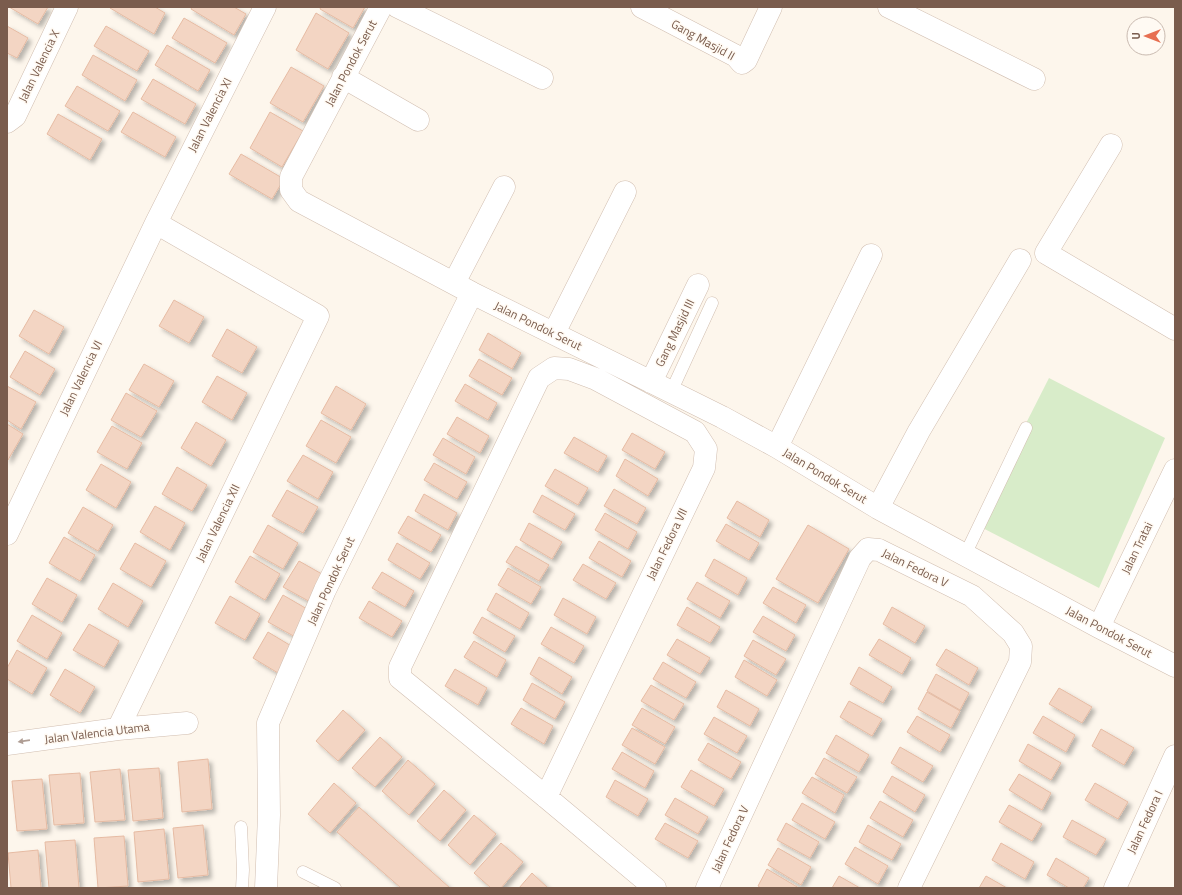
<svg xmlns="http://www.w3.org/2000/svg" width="1182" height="895" font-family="'Titillium Web',sans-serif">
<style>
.green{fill:#d8ecc9}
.building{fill:#f3d5c3;stroke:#e6bba3;filter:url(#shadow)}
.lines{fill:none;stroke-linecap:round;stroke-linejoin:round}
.lane-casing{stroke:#d1beb0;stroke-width:13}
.street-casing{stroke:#d1beb0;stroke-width:23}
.lane{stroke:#fff;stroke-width:12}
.street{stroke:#fff;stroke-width:22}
.oneway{fill:#af9d94}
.labels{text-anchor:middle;stroke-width:3;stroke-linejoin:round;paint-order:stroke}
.street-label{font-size:12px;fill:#7a5c4d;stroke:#fffaf3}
</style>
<defs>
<filter id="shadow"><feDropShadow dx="3.5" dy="3.5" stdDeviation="2" flood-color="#0004"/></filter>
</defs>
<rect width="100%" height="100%" fill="#fdf6ec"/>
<path class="green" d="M1049,378L1165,438L1099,588L975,524Z"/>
<path class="building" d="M9,7H48L38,24Z
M111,7H155L165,13L154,34L110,8Z
M192,7H234L246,14L234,35L191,9Z
M321,7H365L353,28L320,9Z
M316,13L349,33L328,69L296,50Z
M184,18L227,43L215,63L172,38Z
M7,26L28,38L17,58L7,53Z
M106,26L149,51L137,71L94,46Z
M167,45L210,70L198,91L155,65Z
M93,55L137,80L125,101L82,75Z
M291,67L324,86L303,122L270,103Z
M153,79L196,104L185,124L141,99Z
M77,86L120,111L108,131L65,106Z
M133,112L176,137L165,157L121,132Z
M270,112L303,131L282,167L250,148Z
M58,114L102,139L90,160L47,134Z
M241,154L284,179L272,199L229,174Z
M174,300L204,317L189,343L159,326Z
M34,310L64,327L49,354L19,336Z
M227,329L257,347L242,373L212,356Z
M488,333L521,353L512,369L479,350Z
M25,351L55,369L40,395L10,377Z
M479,359L512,378L502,395L469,376Z
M144,364L174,381L159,407L129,390Z
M217,376L247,393L232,420L202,402Z
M465,384L497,403L488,420L455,401Z
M7,386L36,402L21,429L7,420Z
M336,386L366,404L351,430L321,413Z
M126,393L157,411L141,437L111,420Z
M457,417L489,436L480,453L447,434Z
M321,420L351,437L336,463L306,446Z
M196,422L226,440L211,466L181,448Z
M7,424L23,434L8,460L7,459Z
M112,426L142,443L127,469L97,452Z
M632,433L665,452L655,469L622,450Z
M574,437L607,456L598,472L564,453Z
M443,438L475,457L466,474L433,455Z
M303,455L333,472L318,499L287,481Z
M625,459L658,479L648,496L616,476Z
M434,463L467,482L457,499L424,480Z
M101,464L131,482L116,508L86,490Z
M177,467L207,485L192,511L162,494Z
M555,469L588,488L578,505L545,486Z
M614,489L646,508L637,524L604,506Z
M287,490L318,507L303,533L272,516Z
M424,494L457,513L448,530L415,511Z
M542,495L575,514L565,530L533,512Z
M737,501L769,520L760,537L727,518Z
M155,506L185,523L170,550L140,532Z
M83,507L113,525L98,551L68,533Z
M605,513L637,532L628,549L595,530Z
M408,516L441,535L431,552L398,533Z
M529,523L562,542L552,559L520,540Z
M726,524L759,543L749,560L716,541Z
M268,525L298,543L283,569L253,552Z
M808,525L849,549L818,603L776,579Z
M64,537L95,555L80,581L49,563Z
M599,541L631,561L622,577L589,558Z
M135,543L166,561L151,587L120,569Z
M397,543L430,563L420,579L388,560Z
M516,546L549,565L539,581L506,562Z
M250,556L280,574L265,600L235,582Z
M714,559L747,578L738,595L705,576Z
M299,561L329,578L314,604L283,587Z
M583,564L616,583L606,599L573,580Z
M508,568L541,587L531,604L498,585Z
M382,572L414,591L405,607L372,588Z
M47,578L77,595L62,622L32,604Z
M697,582L730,601L720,618L687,599Z
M113,583L143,601L128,627L98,609Z
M773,587L806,605L796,623L763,603Z
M496,593L529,613L520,629L487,610Z
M283,595L314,613L299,639L268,622Z
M230,596L260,614L245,640L215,623Z
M563,598L596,617L587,634L554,615Z
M369,601L402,621L392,637L359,618Z
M687,607L720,627L710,643L677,625Z
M892,607L925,626L915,643L883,624Z
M32,615L62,633L47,659L17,641Z
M763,616L795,635L786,651L753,632Z
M482,617L515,636L505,652L473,633Z
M89,624L119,641L104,667L73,650Z
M551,627L584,646L574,663L541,644Z
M268,632L298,650L283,676L253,658Z
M677,639L710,658L700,674L667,655Z
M879,639L911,658L902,674L869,655Z
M753,640L786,659L776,675L744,656Z
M474,641L506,660L497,677L464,657Z
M946,649L978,668L969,685L936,665Z
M17,650L47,668L32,694L7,679V668Z
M539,657L572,677L562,694L530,674Z
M744,660L777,680L767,696L735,677Z
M663,662L696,682L686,698L653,679Z
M859,667L892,687L883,703L850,684Z
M65,669L95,687L80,713L50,695Z
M455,669L487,688L478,705L445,686Z
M936,674L969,693L960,710L927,691Z
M532,683L565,702L555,719L523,700Z
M651,685L684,704L674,720L641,701Z
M1059,688L1092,707L1082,723L1049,704Z
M726,690L759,709L750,726L717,707Z
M927,692L960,711L951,728L918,709Z
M849,701L882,719L872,736L840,717Z
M521,708L553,726L544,744L511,724Z
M642,708L675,727L665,744L632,725Z
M343,710L365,730L338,761L316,741Z
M917,716L950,735L940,752L907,732Z
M1043,716L1075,735L1066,752L1033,733Z
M714,717L747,736L737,753L704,734Z
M632,728L665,747L655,764L622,745Z
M1101,729L1134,748L1124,765L1092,746Z
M836,735L869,755L859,772L826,753Z
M380,737L402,757L375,787L352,768Z
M708,743L741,762L731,779L698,760Z
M1028,744L1061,763L1051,780L1019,761Z
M900,747L933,766L923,782L891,763Z
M622,752L654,771L645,788L612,769Z
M824,758L857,777L847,793L815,774Z
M208,759L212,809L182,812L178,762Z
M408,760L435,784L409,815L382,791Z
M159,768L163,818L133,821L128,770Z
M120,769L125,820L95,822L90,772Z
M691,770L724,789L714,806L681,787Z
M80,773L84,823L54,825L49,775Z
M1019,774L1051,793L1042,810L1009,790Z
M892,776L925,795L915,812L883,792Z
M812,777L844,795L835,813L802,793Z
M42,779L47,829L17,831L12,781Z
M615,780L648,799L638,816L606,797Z
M334,783L356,803L330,833L308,814Z
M1095,783L1128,802L1118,819L1085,800Z
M444,790L466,810L440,841L417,821Z
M675,798L708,817L698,834L665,815Z
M880,801L913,820L903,837L870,818Z
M802,803L835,822L825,839L792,820Z
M1009,805L1042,824L1032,841L999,822Z
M359,807L450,888H401L337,832Z
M474,815L496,834L470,865L448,845Z
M1072,820L1106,839L1096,855L1063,837Z
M665,823L698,841L688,858L655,839Z
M786,823L819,842L810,858L777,840Z
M203,825L208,875L178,878L173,828Z
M868,825L901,844L892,860L859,842Z
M164,829L169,879L138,882L134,832Z
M124,836L128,886L98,888L94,838Z
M75,840L79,888H49L45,842Z
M501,843L523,862L501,888H491L474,873Z
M1001,843L1034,862L1025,879L992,860Z
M855,847L888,866L878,884L845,864Z
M778,848L811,867L801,885L768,865Z
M38,850L41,888H11L8,853Z
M1056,858L1089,878L1083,888H1069L1047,875Z
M767,869L799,888H761L758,886Z
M532,873L548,888H519Z
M839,876L860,888H832Z
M986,876L1007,888H979Z"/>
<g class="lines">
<g class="lane-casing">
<path id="lane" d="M671,392L712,303
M965,555L1026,428
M241,827L243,870L242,888
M303,872L335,888"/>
</g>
<g class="street-casing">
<path id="street" d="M381,7L291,177V190L299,201L472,293L722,417L777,447L878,508L1099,627L1175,666
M398,7L542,78
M642,7L736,56L742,63L746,60L771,7
M889,7L1034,79
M343,77L418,120
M7,122L15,116L67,7
M1111,145L1046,253L1175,329
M454,283L504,187
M554,333L625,192
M651,382L698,285
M777,447L871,255
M878,508L919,431L1020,260
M7,534L156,223L265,7
M1099,627L1175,470
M118,729L318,316L156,223
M7,744L118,729L187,723
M546,797L704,468L706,449L695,432L596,379L569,369L554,368L539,378L400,667V678L546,797L655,888
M266,888L269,815L268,723L325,590L472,293
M707,888L860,558L868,549L879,550L972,596L1013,633L1021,646L1020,662L909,888
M1115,888L1175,756"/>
</g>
<use href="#lane" class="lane"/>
<use href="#street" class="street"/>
</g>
<defs><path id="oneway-solid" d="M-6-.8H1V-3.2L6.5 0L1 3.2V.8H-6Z"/></defs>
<use class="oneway" href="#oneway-solid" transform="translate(24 741) rotate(172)"/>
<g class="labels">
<g class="street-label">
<text transform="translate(703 40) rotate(29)" y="4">Gang Masjid II</text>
<text transform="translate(351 63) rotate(-62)" y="4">Jalan Pondok Serut</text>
<text transform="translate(39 66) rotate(-64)" y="4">Jalan Valencia X</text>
<text transform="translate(210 115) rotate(-63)" y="4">Jalan Valencia XI</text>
<text transform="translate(538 326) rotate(26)" y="4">Jalan Pondok Serut</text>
<text transform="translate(675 333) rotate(-64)" y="4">Gang Masjid III</text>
<text transform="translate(81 378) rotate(-64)" y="4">Jalan Valencia VI</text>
<text transform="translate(825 476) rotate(31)" y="4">Jalan Pondok Serut</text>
<text transform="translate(218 523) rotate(-64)" y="4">Jalan Valencia XII</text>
<text transform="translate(667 544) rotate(-64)" y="4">Jalan Fedora VII</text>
<text transform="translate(1137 548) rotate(-64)" y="4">Jalan Tratai</text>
<text transform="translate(915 568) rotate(26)" y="4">Jalan Fedora V</text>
<text transform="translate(331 581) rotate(-65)" y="4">Jalan Pondok Serut</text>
<text transform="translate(1109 632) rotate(28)" y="4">Jalan Pondok Serut</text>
<text transform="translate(97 733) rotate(-7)" y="4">Jalan Valencia Utama</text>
<text transform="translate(1145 822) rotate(-65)" y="4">Jalan Fedora I</text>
<text transform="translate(730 839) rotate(-65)" y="4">Jalan Fedora V</text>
</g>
</g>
<rect width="1182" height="895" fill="none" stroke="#7a5c4d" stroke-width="16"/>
<g transform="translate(1146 36) rotate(270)"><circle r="19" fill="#fffaf3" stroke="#cabbb1"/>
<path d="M0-3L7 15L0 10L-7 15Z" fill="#e76f51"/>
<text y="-6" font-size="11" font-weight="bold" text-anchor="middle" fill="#7a5c4d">U</text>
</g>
</svg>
